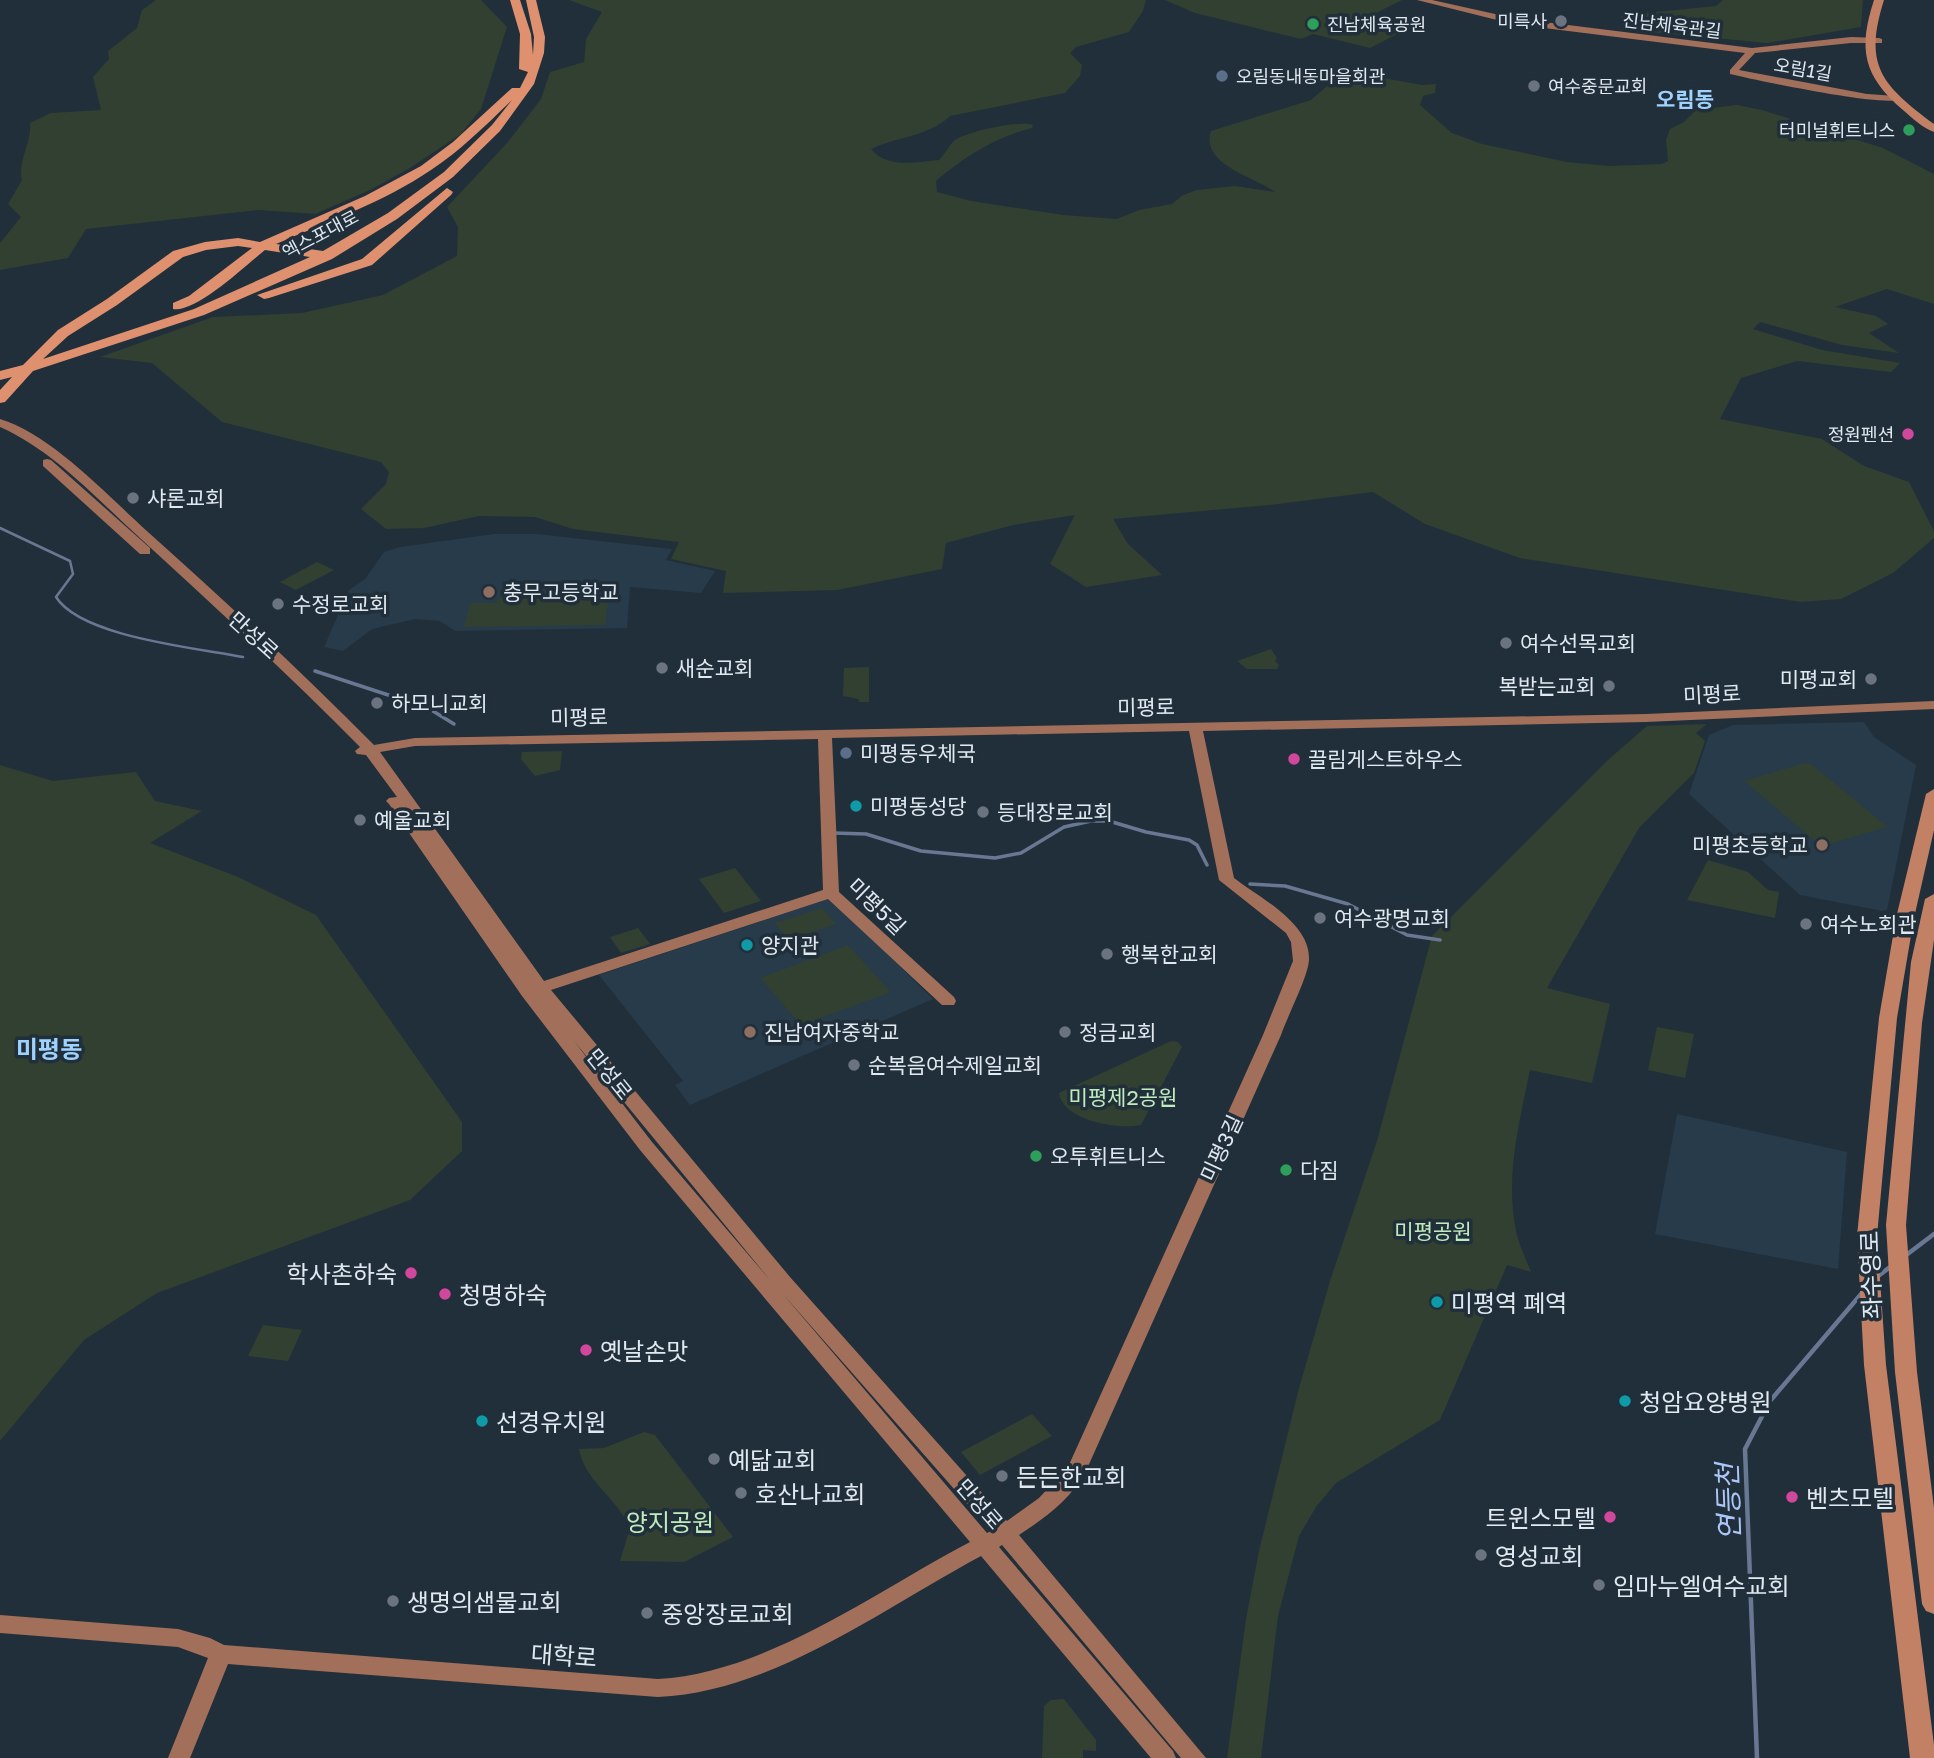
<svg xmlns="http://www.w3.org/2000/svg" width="1934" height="1758" viewBox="0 0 1934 1758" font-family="'Golos Text','Noto Sans KR',sans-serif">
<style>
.built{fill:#273b4a}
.green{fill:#314030}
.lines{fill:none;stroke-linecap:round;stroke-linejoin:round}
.stream-far2{stroke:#697793;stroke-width:2.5}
.stream-far1{stroke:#697793;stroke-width:3.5}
.stream{stroke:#697793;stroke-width:4.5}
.secondary{fill:#a2705a;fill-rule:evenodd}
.primary{fill:#c28165;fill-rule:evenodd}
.highway{fill:#df916f;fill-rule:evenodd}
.worship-dot{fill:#6b7280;stroke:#212f3b;stroke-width:2.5}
.leisure-dot{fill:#2e9e5b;stroke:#212f3b;stroke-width:2.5}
.service-dot{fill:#5c6f8a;stroke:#212f3b;stroke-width:2.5}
.hotel-dot{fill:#d1479c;stroke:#212f3b;stroke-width:2.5}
.education-dot{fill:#8d6e63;stroke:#212f3b;stroke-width:2.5}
.culture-dot{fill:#0f9aa8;stroke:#212f3b;stroke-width:2.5}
.labels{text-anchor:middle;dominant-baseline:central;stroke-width:7;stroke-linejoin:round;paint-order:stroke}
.far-poi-label{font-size:18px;fill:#e0e8f0;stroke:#212f3b;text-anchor:end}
.far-street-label{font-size:18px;fill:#e0e8f0;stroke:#212f3b}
.far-quarter-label{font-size:21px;font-weight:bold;fill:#9fd3fd;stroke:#212f3b}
.poi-label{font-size:21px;fill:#e0e8f0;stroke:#212f3b;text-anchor:start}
.street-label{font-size:21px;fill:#e0e8f0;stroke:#212f3b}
.park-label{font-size:21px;fill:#c0ebbd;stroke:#212f3b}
.quarter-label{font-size:24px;font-weight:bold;fill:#9fd3fd;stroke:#212f3b}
.near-poi-label{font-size:24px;fill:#e0e8f0;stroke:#212f3b;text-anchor:start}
.near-street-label{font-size:24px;fill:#e0e8f0;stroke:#212f3b}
.near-park-label{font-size:24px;fill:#c0ebbd;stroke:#212f3b}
.near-water-label{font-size:28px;font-style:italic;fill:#adc6f9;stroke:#212f3b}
</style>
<rect width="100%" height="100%" fill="#212f3b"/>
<g class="built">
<polygon points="494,534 537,534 672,549 666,560 715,571 701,593 630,587 627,628 455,631 440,621 415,619 372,629 343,651 324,647 349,590 365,579 384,552 400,547"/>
<polygon points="1864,722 1874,737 1916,765 1887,910 1882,911 1800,895 1689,794 1709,735 1733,725"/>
<polygon points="831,898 933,999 690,1105 675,1085 683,1081 599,975"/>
<polygon points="1677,1114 1847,1152 1838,1269 1655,1234"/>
</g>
<g class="green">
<path d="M156,0H481L507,27L481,109L461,134L410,168L370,190L315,214L259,210L86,229L68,258L0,270V243L21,217L8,204L22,180C17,162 32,143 30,123L51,113L101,110L93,77L109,59L108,51L137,28L142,10Z"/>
<path d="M569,0H1146L1143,11L1129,32L1076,47L1070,53L1082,65L1080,76L1065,93L950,116C928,137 898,136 871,149C887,169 917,162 939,160C945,154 948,147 953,142C962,132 1019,120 1033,125L1032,128C996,137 964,157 936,181L937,192L971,201L1063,215L1117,219L1139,210L1172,204L1183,195L1197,190L1235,186L1275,192C1255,177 1200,165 1211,131L1311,100L1333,81L1383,78L1422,85L1436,84L1435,93L1423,96L1420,105L1452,133L1482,144L1567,162L1609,166L1662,164L1668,161L1666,140L1670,129L1684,122L1696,110L1737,105L1762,110L1883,148L1934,174V304L1887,289L1835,307L1876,316L1888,324L1869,333L1899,353L1842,345L1760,322L1753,329L1822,350L1900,363L1891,372L1797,361L1741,378L1720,419L1822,439L1864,466L1909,482L1934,531V538L1893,573L1841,599L1801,602L1520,558L1425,524L1373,492L1269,505L1113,519L1128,544L1162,575L1086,587L1050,564L1075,515L1013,525L946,543L942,569L837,590L723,593L726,571L671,559L679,542L573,529L535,517L479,516L424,528L386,529L361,509L386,484L389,472L381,462L222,422L152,363L100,357L213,317L302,313L383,295L457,256L458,227L447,207L508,142L541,99L550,72L584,62L586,39L602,12Z"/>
<polygon points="1165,0 1402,0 1366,18 1407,29 1370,48 1313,34 1301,39 1195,13"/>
<polygon points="1723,0 1863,0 1861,27 1767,43 1628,30 1631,24 1621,20 1621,16 1625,15 1716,6"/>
<polygon points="317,562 334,570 296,590 280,582"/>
<polygon points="609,596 605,625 464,627 470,603 497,603 498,598"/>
<polygon points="1271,649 1277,658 1275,661 1279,665 1277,669 1247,669 1237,661"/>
<polygon points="869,667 869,702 859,702 858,699 843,696 844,668"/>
<path d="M1707,724L1696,733L1705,741L1694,773L1639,828L1547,988L1610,1004L1592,1083L1530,1070C1519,1124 1505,1176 1516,1231C1519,1245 1526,1259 1531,1272L1507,1265L1440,1420L1336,1483L1316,1507L1299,1536L1278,1616L1261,1758H1227L1246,1619L1259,1551L1299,1388L1330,1281L1377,1141L1432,936L1609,759L1647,726Z"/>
<polygon points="562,751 560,770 535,776 521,759 522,752"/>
<polygon points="1804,763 1811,764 1888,827 1821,846 1744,781"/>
<polygon points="0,765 53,781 136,772 155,801 202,811 150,843 238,877 316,915 462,1122 462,1151 410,1200 157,1293 84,1340 0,1441"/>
<polygon points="1708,860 1748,872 1768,890 1779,892 1775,918 1687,900"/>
<polygon points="735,868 761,901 724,913 699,879"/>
<polygon points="822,908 836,924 789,940 775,923"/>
<polygon points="638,928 650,944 621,953 610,937"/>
<polygon points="848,945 889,990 889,993 801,1025 760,978"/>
<polygon points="1657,1027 1694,1034 1685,1078 1648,1070"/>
<path d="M1171,1041L1178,1042L1182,1047L1141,1125C1119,1130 1063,1121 1059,1093Z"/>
<polygon points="263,1325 302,1330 288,1361 248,1356"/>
<polygon points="1032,1414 1052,1436 980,1475 961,1452"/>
<path d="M644,1432L655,1435L733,1537L684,1562L620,1561L630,1528C618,1499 584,1480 579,1449L604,1448Z"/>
<polygon points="1064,1699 1096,1740 1096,1751 1083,1750 1083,1758 1042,1758 1044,1706 1051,1700"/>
</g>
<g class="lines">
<path class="stream-far2" d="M0,528L70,561L73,574L56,597C81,637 197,648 243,657"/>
<g class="stream-far1">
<polyline points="315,671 428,708 454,724"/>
<polyline points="834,833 866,834 921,851 995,858 1021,853 1064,827 1091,821 1109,821 1146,832 1189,840 1197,845 1207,865"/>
<polyline points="1250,884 1285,886 1348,904 1407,935 1440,940"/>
</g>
<g class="stream">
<polyline points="1905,1256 1934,1234"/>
<polyline points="1877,1277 1890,1267"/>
<polyline points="1757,1758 1745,1449 1770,1401 1862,1293"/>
</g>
<g class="secondary">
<path d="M1417,0H1432L1513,18L1752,48L1851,37L1879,38L1882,39V43H1851L1755,53L1739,70L1867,94L1896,96L1901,99C1886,108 1755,80 1730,74V70L1745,53L1513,24Z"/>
<path d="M0,419C51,434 108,496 148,532C225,601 301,671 374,745L415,738L1646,714L1934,701V709L1646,722L1203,731L1234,878C1260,898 1310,923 1309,959C1309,975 1287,1017 1281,1035L1086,1471C1071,1499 1045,1518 1019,1535L1206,1758H1181L1002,1545L999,1547L1173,1751L1176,1758H1151L981,1556C882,1609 773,1692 658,1697L228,1664L190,1758H168L208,1658L178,1647L0,1633V1615L178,1629L210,1638L224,1645L658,1679C766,1673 875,1592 970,1542L640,1150L522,996L389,804L386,801L389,798L397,797L366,755L357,754L355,751L360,747C289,675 215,607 141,539C97,499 54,451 0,427ZM1189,731L1219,880L1286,933L1291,942L1293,961L1263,1035L1068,1467L1039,1498L1007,1521L790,1277L551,990L828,899L942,1005H954L956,1001L954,997L839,892L832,738ZM818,739L823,890L544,981L380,752L415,746ZM574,1041L770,1280L652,1142ZM782,1293L991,1531L987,1533Z"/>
<polygon points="47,459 51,460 150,548 150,554 140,554 43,466 43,460"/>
</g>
<g class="primary">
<path d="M1874,0H1884C1863,66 1882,85 1934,124V132C1923,128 1912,118 1903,110C1863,76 1858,49 1874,0Z"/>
<polygon points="1934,789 1934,830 1914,918 1897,1018 1877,1236 1886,1365 1934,1745 1934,1758 1910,1758 1864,1365 1857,1236 1879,1018 1896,918 1926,794"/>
<polygon points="1934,894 1934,940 1922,1023 1906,1225 1917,1372 1934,1508 1934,1614 1926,1611 1922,1604 1895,1372 1886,1225 1911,962 1925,899"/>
</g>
<g class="highway">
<path d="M510,0H520L531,34L533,55L534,37L526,0H536L545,37L544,53L534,84L500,131L453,177L397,219L332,259L204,315L33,371L5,402L0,403V390L12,377L0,380V371L23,365L58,330L107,299L173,251L205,242L238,238L260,242L365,196L421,166L453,142L512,88H520L528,72L519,69L520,34ZM512,100L492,125L444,172L388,213L323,251L276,244C327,222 384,202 431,170C461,150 486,125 512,100ZM238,246L252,248L189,296L173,303V309C196,313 246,265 265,250L310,257L194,309L43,359L68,336L117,305L183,257L206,250Z"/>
<polygon points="447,188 453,192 451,195 372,265 269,298 264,299 257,295 362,259"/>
</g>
</g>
<g class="worship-dot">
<circle cx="1561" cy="21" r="7"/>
<circle cx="1534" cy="86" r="7"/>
<circle cx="133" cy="498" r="7"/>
<circle cx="278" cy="604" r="7"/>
<circle cx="1506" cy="643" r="7"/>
<circle cx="662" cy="668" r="7"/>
<circle cx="1871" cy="679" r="7"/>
<circle cx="1609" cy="686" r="7"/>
<circle cx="377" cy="703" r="7"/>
<circle cx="983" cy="812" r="7"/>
<circle cx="360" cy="820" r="7"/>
<circle cx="1320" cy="918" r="7"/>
<circle cx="1806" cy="924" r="7"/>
<circle cx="1107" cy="954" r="7"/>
<circle cx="1065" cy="1032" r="7"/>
<circle cx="854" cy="1065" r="7"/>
<circle cx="714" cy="1459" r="7"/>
<circle cx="1002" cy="1476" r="7"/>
<circle cx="741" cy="1493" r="7"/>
<circle cx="1481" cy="1555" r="7"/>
<circle cx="1599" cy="1585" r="7"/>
<circle cx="393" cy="1601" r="7"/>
<circle cx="647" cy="1613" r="7"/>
</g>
<g class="leisure-dot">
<circle cx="1313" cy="24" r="7"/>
<circle cx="1909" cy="130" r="7"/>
<circle cx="1036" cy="1156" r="7"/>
<circle cx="1286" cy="1170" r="7"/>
</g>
<g class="service-dot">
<circle cx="1222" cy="76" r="7"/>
<circle cx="846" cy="753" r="7"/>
</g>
<g class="hotel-dot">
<circle cx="1908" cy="434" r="7"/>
<circle cx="1294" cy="759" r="7"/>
<circle cx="411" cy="1273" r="7"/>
<circle cx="445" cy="1294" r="7"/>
<circle cx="586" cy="1350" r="7"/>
<circle cx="1792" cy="1497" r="7"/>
<circle cx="1610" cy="1517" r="7"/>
</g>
<g class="education-dot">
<circle cx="489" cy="592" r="7"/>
<circle cx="1822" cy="845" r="7"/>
<circle cx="750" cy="1032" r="7"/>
</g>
<g class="culture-dot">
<circle cx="856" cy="806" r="7"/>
<circle cx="747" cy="945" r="7"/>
<circle cx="1437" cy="1302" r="7"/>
<circle cx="1625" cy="1401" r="7"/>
<circle cx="482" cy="1421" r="7"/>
</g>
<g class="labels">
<g class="far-poi-label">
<text x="1547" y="21">미륵사</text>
<text x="1327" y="24" text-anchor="start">진남체육공원</text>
<text x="1236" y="76" text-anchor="start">오림동내동마을회관</text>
<text x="1548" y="86" text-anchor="start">여수중문교회</text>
<text x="1895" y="130">터미널휘트니스</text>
<text x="1894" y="434">정원펜션</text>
</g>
<g class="far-street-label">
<text transform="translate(1672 25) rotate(7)">진남체육관길</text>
<text transform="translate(1803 69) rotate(10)">오림1길</text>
<text transform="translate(320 234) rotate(-28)">엑스포대로</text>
</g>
<g class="far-quarter-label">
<text x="1685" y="99">오림동</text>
</g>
<g class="poi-label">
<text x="147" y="498">샤론교회</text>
<text x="503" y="592">충무고등학교</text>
<text x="292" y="604">수정로교회</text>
<text x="1520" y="643">여수선목교회</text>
<text x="676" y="668">새순교회</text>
<text x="1857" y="679" text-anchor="end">미평교회</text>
<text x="1595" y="686" text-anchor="end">복받는교회</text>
<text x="391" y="703">하모니교회</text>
<text x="860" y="753">미평동우체국</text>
<text x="1308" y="759">끌림게스트하우스</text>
<text x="870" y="806">미평동성당</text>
<text x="997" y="812">등대장로교회</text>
<text x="374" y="820">예울교회</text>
<text x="1808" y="845" text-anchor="end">미평초등학교</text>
<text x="1334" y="918">여수광명교회</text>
<text x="1820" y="924">여수노회관</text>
<text x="761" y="945">양지관</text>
<text x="1121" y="954">행복한교회</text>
<text x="764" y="1032">진남여자중학교</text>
<text x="1079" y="1032">정금교회</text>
<text x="868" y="1065">순복음여수제일교회</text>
<text x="1050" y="1156">오투휘트니스</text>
<text x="1300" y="1170">다짐</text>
</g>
<g class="street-label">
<text transform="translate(254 635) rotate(42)">만성로</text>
<text transform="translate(1712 694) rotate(-3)">미평로</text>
<text transform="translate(1146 707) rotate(-1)">미평로</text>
<text transform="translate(579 717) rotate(-1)">미평로</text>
<text transform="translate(877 906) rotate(44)">미평5길</text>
<text transform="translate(610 1074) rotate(51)">만성로</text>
<text transform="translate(1221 1148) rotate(-65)">미평3길</text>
<text transform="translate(980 1504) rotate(49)">만성로</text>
</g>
<g class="park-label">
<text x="1123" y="1097">미평제2공원</text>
<text x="1433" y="1231">미평공원</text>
</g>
<g class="quarter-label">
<text x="49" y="1048">미평동</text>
</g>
<g class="near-poi-label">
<text x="397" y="1273" text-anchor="end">학사촌하숙</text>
<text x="459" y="1294">청명하숙</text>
<text x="1451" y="1302">미평역 폐역</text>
<text x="600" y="1350">옛날손맛</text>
<text x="1639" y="1401">청암요양병원</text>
<text x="496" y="1421">선경유치원</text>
<text x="728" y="1459">예닮교회</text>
<text x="1016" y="1476">든든한교회</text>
<text x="755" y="1493">호산나교회</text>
<text x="1806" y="1497">벤츠모텔</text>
<text x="1596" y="1517" text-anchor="end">트윈스모텔</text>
<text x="1495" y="1555">영성교회</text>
<text x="1613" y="1585">임마누엘여수교회</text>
<text x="407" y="1601">생명의샘물교회</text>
<text x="661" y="1613">중앙장로교회</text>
</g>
<g class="near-street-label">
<text transform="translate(1870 1275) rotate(-92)">좌수영로</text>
<text transform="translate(564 1655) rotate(4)">대학로</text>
</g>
<g class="near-park-label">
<text x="670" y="1521">양지공원</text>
</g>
<g class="near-water-label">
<text transform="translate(1728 1502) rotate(-92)">연등천</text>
</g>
</g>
</svg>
